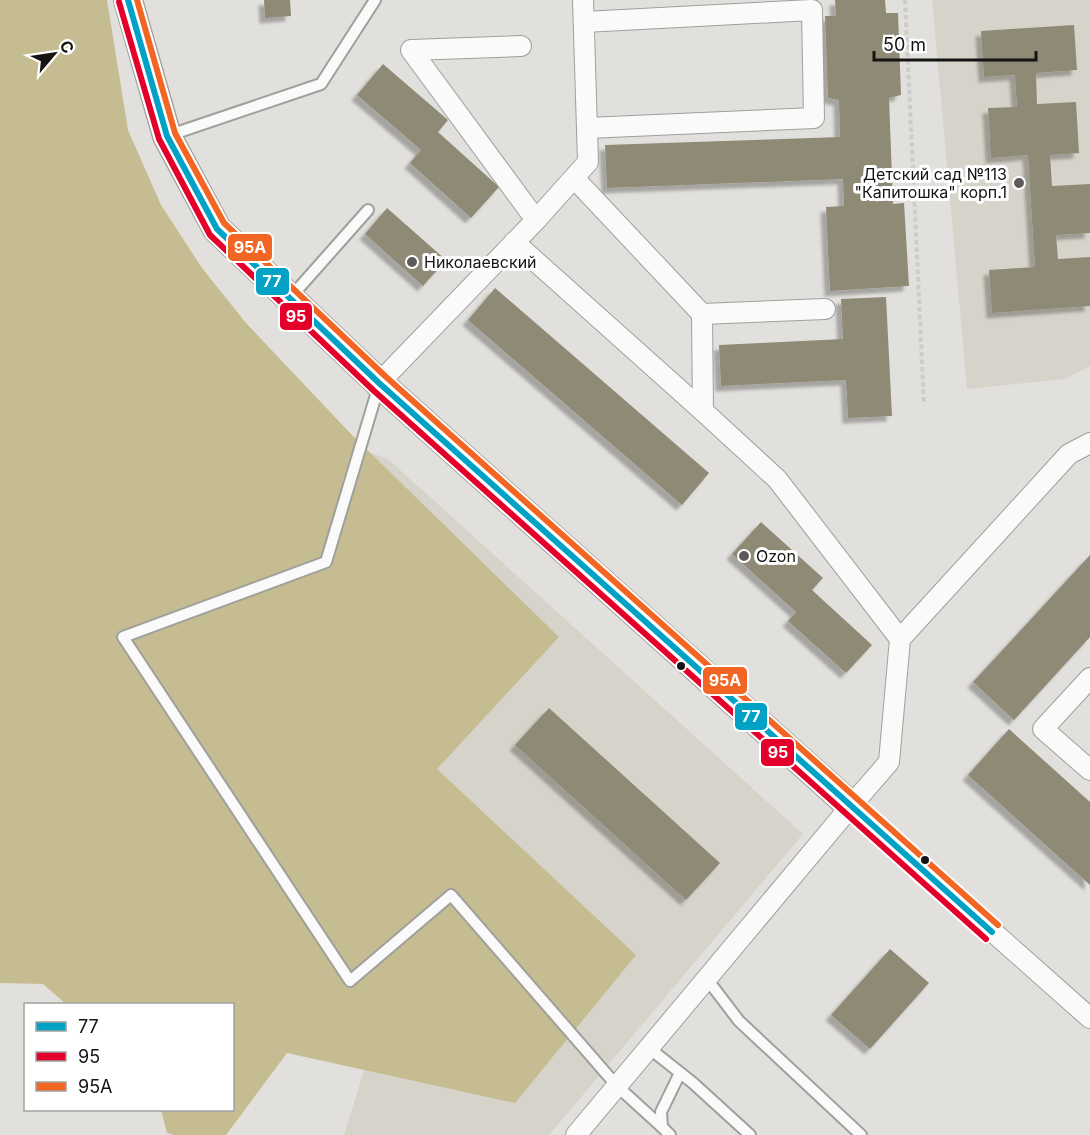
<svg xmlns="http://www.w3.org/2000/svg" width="1090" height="1135" viewBox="0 0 1090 1135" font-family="Inter,sans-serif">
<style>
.built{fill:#d6d4ca}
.forest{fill:#c6bc91}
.building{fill:#8e8a76;filter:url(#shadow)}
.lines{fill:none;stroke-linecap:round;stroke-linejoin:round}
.lane-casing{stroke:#9f9f9c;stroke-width:14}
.street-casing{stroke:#9f9f9c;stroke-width:22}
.secondary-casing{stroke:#9f9f9c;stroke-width:30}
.path{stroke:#cccccb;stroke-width:4;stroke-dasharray:4.5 3;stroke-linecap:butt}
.lane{stroke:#fafafa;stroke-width:10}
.street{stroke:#fafafa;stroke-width:20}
.secondary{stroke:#fafafa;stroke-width:27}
.bus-1-casing{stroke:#fff;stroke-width:10}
.bus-2-casing{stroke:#fff;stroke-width:10}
.bus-3-casing{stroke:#fff;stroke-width:10}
.bus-1{stroke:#01a2c5;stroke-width:6}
.bus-2{stroke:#e4002b;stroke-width:6}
.bus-3{stroke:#f26522;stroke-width:6}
.poi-dot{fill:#5c5b59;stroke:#fff;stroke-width:2}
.bus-dot{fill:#151412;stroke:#fff;stroke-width:2}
.labels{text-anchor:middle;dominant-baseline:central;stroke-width:6;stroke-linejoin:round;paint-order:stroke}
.poi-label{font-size:16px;fill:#151412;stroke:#fff;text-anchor:start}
.line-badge{stroke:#fff;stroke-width:2}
.badge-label{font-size:16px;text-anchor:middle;font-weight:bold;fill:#fff}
</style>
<defs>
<filter id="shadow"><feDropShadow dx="-5.5" dy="5.5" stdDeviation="1.5" flood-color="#0004"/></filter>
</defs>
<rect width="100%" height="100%" fill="#e1e0dc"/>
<g class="built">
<polygon points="932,0 1090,0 1090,366 1065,379 967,389"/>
<polygon points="209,393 388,459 803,834 549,1135 344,1135 387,996"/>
</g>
<polygon class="forest" points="0,0 107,0 128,130 161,205 202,268 246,323 351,434 559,637 437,769 636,955 515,1103 287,1053 226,1135 174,1135 167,1133 161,1110 232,1110 232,1004 66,1004 43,984 0,983"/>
<g class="building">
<polygon points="264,0 290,0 291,16 265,18"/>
<polygon points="835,0 885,0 886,13 898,13 901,95 889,98 893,204 904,203 909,286 830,291 826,207 844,206 843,179 607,188 605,145 840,137 839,100 828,98 825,16 836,16"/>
<polygon points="1074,25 1077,70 1036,73 1037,104 1076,102 1079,153 1050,155 1052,186 1090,184 1090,233 1056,235 1058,259 1090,257 1090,306 992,313 989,270 1035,267 1028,155 991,158 988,108 1017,107 1015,75 984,77 981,31"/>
<polygon points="383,64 448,120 438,132 499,187 471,218 410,163 421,150 357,95"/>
<polygon points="387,208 446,260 423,286 365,234"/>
<polygon points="495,288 709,473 682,505 468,320"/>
<polygon points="886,297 892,416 848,418 846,380 721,386 719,345 843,339 841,299"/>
<polygon points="761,522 823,578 812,590 872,645 846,673 788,621 796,612 732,554"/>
<polygon points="1090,555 1090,637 1014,720 973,682"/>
<polygon points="549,708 720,863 686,900 515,745"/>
<polygon points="1009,729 1090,802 1090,885 968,775"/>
<polygon points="890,949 929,983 870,1049 831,1015"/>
</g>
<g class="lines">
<defs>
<g id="lane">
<polyline points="167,136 321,84 375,0"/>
<polyline points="290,298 368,210"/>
<polyline points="379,385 326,562 123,637 350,981 451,895 617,1086 662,1127"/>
<polyline points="707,979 739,1021 861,1135"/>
<polyline points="649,1048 693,1083 750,1135"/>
<polyline points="670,1135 662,1127 661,1112 680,1073"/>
</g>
<g id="street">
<polyline points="584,22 812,10 814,118 587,128"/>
<polyline points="521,46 411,50 536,220"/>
<polyline points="574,178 702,314 825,309"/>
<polyline points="514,242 703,411 777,479 900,639"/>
<polyline points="702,314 703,411"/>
<polyline points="379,383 536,220 588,162 583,0"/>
<polyline points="1090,678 1043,729 1090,770"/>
<polyline points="851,806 1090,1018"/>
<polyline points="576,1135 851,806 889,762 900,639 1069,454 1090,443"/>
</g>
<polyline id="secondary" points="128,0 167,136 217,229 379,383 851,806"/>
</defs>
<use href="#lane" class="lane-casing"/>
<use href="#street" class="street-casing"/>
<use href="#secondary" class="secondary-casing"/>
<polyline class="path" points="905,0 924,405"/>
<use href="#lane" class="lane"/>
<use href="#street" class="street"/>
<use href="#secondary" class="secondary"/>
<defs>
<polyline id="bus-1" points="128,0 167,136 217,229 379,383 992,932"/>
<polyline id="bus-2" points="119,2 159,139 210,235 373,390 986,939"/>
<polyline id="bus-3" points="137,0 175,133 224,223 385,376 998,925"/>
</defs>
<use href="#bus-1" class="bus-1-casing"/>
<use href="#bus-2" class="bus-2-casing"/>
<use href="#bus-3" class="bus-3-casing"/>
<use href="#bus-1" class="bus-1"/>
<use href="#bus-2" class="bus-2"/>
<use href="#bus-3" class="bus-3"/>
</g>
<g class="poi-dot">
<circle cx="1019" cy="183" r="6"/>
<circle cx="412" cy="262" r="6"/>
<circle cx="744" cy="556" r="6"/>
</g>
<g class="bus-dot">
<circle cx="681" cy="666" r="5"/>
<circle cx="925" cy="860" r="5"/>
</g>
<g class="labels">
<g class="poi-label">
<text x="1007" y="174" text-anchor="end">Детский сад №113<tspan x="1007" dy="18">"Капитошка" корп.1</tspan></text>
<text x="424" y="262">Николаевский</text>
<text x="756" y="556">Ozon</text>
</g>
</g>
<g class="line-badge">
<rect x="227" y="233" width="46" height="29" rx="6" fill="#f26522"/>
<rect x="255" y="267" width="35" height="29" rx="6" fill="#01a2c5"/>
<rect x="279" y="302" width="34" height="29" rx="6" fill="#e4002b"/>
<rect x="702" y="666" width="46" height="29" rx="6" fill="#f26522"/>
<rect x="734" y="702" width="34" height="29" rx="6" fill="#01a2c5"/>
<rect x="760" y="738" width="35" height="29" rx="6" fill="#e4002b"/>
</g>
<g class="badge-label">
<text x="250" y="253">95А</text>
<text x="272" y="287">77</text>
<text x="296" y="322">95</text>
<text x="725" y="686">95А</text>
<text x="751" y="722">77</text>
<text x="778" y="758">95</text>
</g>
<rect x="24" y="1003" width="210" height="108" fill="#ffffff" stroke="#a1a1a0" stroke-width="1.5"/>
<rect x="36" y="1022" width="30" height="9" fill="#01a2c5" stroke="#a1a1a0" stroke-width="1.5"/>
<text x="78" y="1033" font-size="18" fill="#151412">77</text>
<rect x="36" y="1052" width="30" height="9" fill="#e4002b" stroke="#a1a1a0" stroke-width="1.5"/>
<text x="78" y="1063" font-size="18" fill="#151412">95</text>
<rect x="36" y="1082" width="30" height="9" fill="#f26522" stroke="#a1a1a0" stroke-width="1.5"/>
<text x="78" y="1093" font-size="18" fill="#151412">95А</text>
<g transform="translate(54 54) rotate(61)" stroke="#ffffff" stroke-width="4.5" paint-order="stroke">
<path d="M0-4.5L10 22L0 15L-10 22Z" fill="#151412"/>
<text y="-9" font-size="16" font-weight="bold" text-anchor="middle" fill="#151412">С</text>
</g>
<path d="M874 51v9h162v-9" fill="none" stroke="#151412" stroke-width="3"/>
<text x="883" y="51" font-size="18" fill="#151412" stroke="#ffffff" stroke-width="4.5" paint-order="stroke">50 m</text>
</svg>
